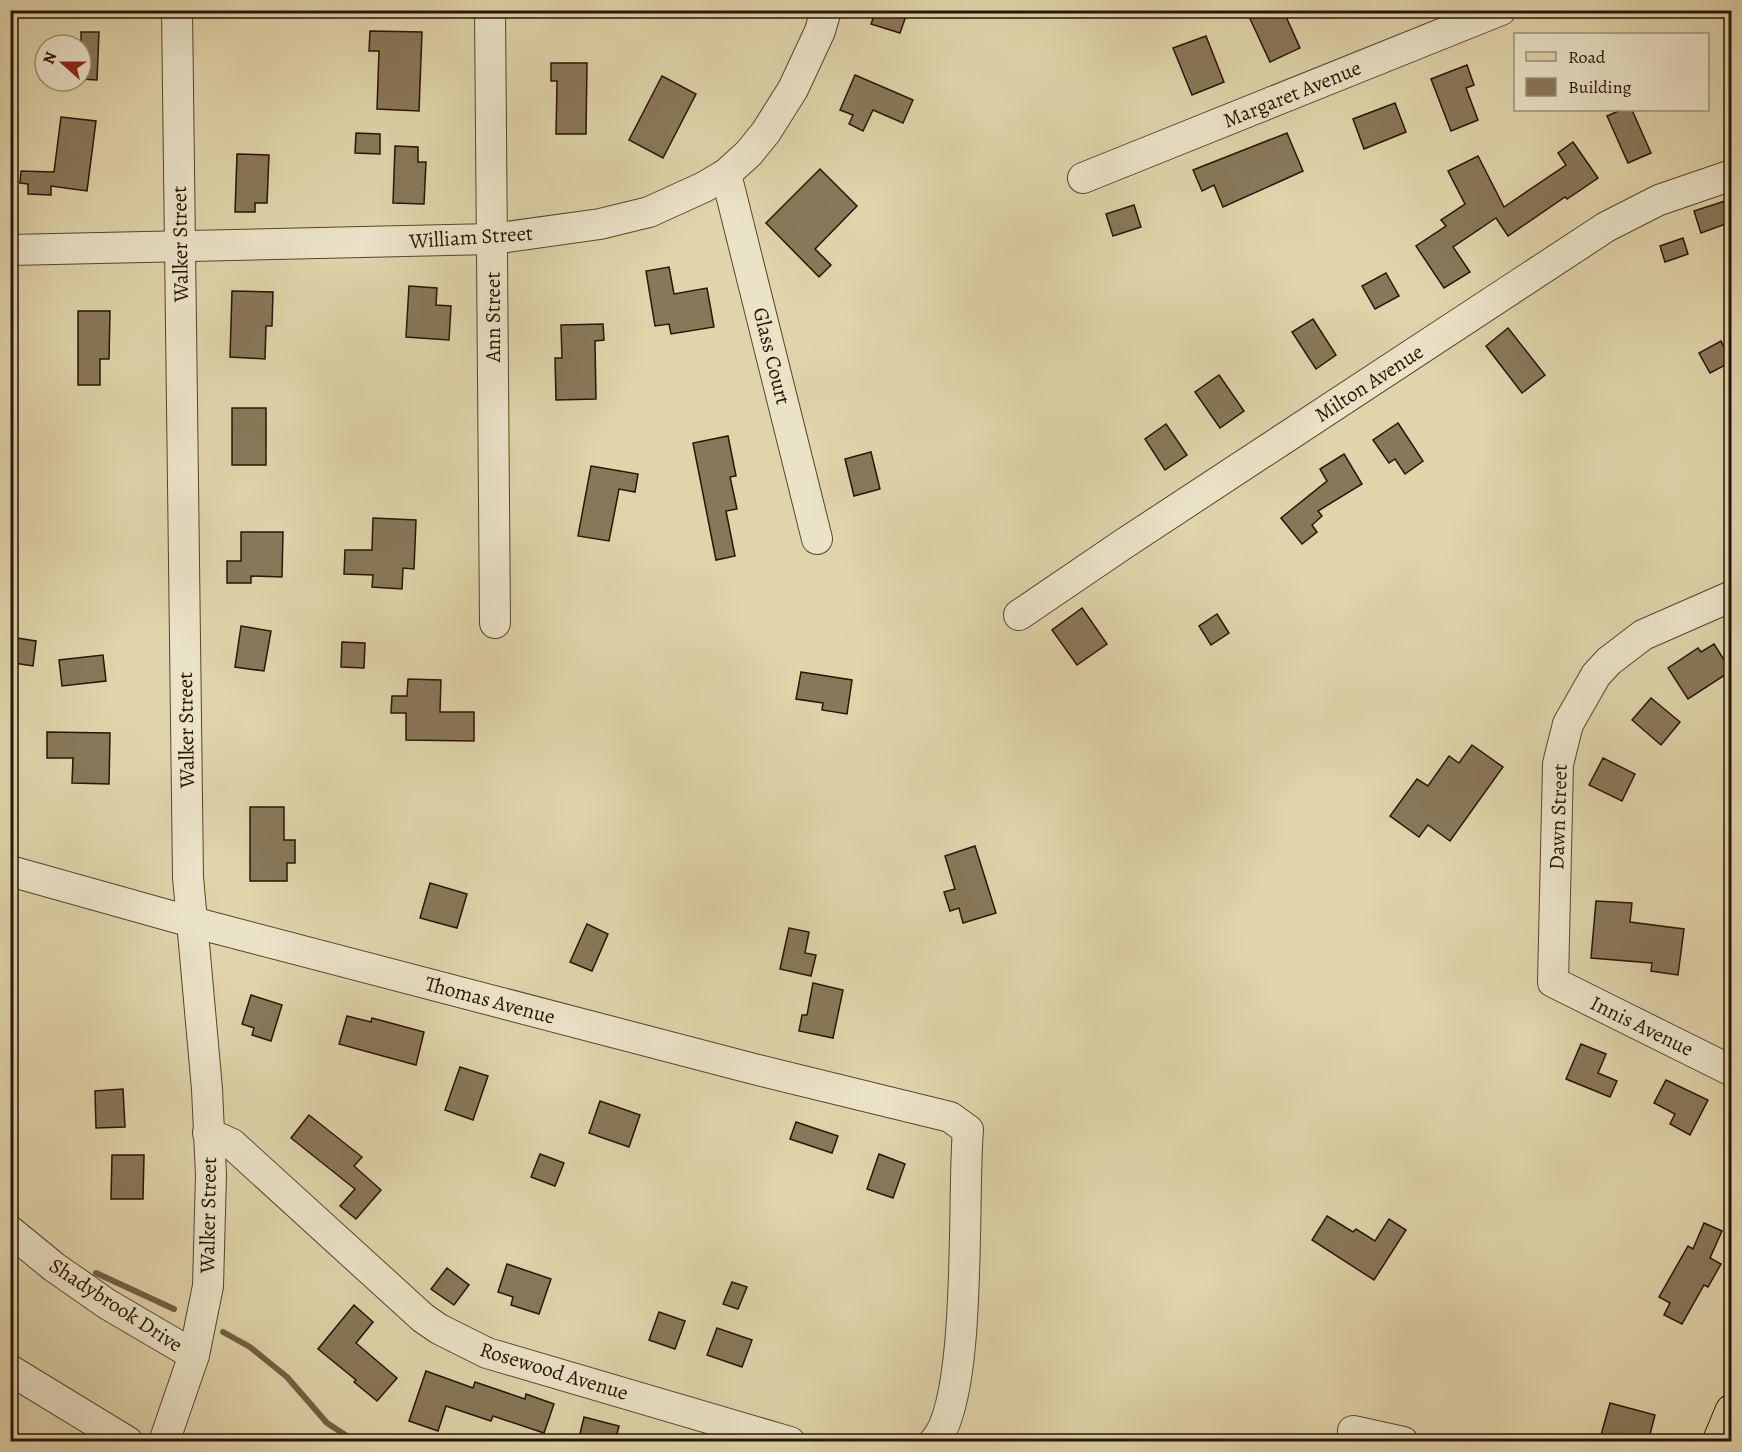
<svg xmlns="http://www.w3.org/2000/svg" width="1742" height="1452" viewBox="0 0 1742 1452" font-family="Alegreya,serif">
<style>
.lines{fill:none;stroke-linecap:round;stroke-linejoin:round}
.stream{stroke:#716145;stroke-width:6}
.building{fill:#88785a;stroke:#281502;stroke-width:1.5}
.minor-casing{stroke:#56452c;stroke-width:32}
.major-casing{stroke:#281502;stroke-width:35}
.minor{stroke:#ebe3c8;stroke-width:30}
.major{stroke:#e0d4ab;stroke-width:33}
.labels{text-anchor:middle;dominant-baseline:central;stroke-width:5;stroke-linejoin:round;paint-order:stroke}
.street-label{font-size:21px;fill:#281502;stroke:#ebe3c8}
</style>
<rect width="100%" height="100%" fill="#e0d4ab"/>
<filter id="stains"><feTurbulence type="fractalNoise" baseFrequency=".00333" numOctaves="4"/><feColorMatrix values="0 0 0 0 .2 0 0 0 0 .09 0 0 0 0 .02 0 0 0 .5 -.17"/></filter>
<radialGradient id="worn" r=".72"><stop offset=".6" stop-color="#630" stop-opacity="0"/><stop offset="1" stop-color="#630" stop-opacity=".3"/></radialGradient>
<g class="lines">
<g class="stream">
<polyline points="96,1273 174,1309"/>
<polyline points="223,1332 250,1347 287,1377 327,1423 356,1442"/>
</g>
</g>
<g class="building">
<polygon points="876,10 908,10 900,33 871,24"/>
<polygon points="1246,10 1283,10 1300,48 1270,62"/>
<polygon points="370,31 422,32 419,111 377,109 379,51 369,51"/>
<polygon points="81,32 99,32 97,80 81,79"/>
<polygon points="1206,36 1224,82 1192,95 1173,48"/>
<polygon points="551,63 587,63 586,134 556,134 557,81 551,81"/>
<polygon points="1467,65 1474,85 1466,88 1478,120 1451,131 1431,79"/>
<polygon points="855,75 913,100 903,123 873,110 863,131 849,124 853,115 840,110"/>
<polygon points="662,76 696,94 663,158 629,140"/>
<polygon points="1395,103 1406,132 1364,149 1353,119"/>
<polygon points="1621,110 1632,110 1651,153 1628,163 1607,116"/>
<polygon points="61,117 96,121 87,191 51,186 51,195 28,194 28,184 20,183 21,171 54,172"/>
<polygon points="356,133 380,134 380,154 355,153"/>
<polygon points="1287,133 1303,171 1223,207 1214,185 1202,191 1193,170"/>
<polygon points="1573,142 1598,178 1567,199 1565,197 1508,236 1496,218 1453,247 1470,272 1444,288 1416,246 1446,226 1441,220 1465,204 1448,171 1478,156 1504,207 1566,165 1558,153"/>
<polygon points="395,146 418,147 418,162 426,162 424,204 393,203"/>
<polygon points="237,154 269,155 267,203 255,203 255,212 235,212"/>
<polygon points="820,169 857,206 815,249 831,265 819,277 766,223"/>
<polygon points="1731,199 1731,222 1701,233 1694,211"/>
<polygon points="1134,205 1141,227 1113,236 1106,214"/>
<polygon points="1683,238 1688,254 1665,262 1660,246"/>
<polygon points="669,267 674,294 707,288 714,327 671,334 669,324 655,326 646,271"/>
<polygon points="1386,273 1399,296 1375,309 1362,286"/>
<polygon points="409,286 437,288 436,305 451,306 449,340 406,337"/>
<polygon points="232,291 273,292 272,326 266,326 265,359 230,357"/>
<polygon points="78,311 110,311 109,359 100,359 100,385 78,385"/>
<polygon points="1313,319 1336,355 1316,369 1292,332"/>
<polygon points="603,324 604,340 595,341 596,399 556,400 555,358 562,358 561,325"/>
<polygon points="1508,328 1545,375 1522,393 1486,346"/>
<polygon points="1721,341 1731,362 1710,373 1699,353"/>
<polygon points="1219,375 1244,411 1220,428 1195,392"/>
<rect x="232" y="408" width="34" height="57"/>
<polygon points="1398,423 1423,461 1405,474 1395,459 1389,463 1373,440"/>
<polygon points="1166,424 1187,455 1165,470 1145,439"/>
<polygon points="728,436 736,476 730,477 737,509 726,511 735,556 716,560 693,443"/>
<polygon points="871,452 880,489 854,496 845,459"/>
<polygon points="1344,454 1362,484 1318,511 1322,516 1312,525 1317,532 1302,544 1281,518 1327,481 1320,469"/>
<polygon points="591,466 638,474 635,492 619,489 609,541 578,536"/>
<polygon points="373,518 416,520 414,569 403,568 402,589 372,587 373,575 344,574 345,550 372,550"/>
<polygon points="241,532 283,532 282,577 251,576 251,583 227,583 227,561 241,561"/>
<polygon points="1082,608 1107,644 1077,665 1052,630"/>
<polygon points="1217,614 1229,633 1211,645 1199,626"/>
<polygon points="241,626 271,631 264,671 235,667"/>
<polygon points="17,638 36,641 33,666 14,663"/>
<polygon points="342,642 365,643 364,668 341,667"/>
<polygon points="1714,644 1731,671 1688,699 1668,668 1698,648 1701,652"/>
<polygon points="103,655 106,681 62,686 59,660"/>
<polygon points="801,672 852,680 847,714 822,710 823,703 796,699"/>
<polygon points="408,679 441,680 440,712 474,712 474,741 406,740 406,713 391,713 392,696 407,696"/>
<polygon points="1651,698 1680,722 1661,745 1632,720"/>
<polygon points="47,732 110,733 109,784 72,783 73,758 47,758"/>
<polygon points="1472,745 1503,767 1450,841 1428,825 1419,837 1390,816 1417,779 1428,786 1449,756 1459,763"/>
<polygon points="1603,758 1635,774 1622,801 1589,785"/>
<polygon points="250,807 284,807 284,840 295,840 295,863 287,863 287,881 250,881"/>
<polygon points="975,846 996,913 963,923 959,908 950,911 944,892 955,889 945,856"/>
<polygon points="430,883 467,894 457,928 420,918"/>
<polygon points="1596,901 1632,903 1630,922 1684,929 1678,975 1651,971 1652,963 1591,958"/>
<polygon points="587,924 608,934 592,971 570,962"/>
<polygon points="789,928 809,932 805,953 816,955 811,976 780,969"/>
<polygon points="813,983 843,990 833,1038 799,1031 802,1015 807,1015"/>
<polygon points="251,995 282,1005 271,1041 252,1035 254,1028 242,1024"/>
<polygon points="347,1016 371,1022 372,1018 424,1032 416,1065 339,1044"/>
<polygon points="1581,1044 1606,1054 1598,1073 1617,1081 1610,1097 1566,1079"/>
<polygon points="460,1067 488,1076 473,1120 445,1110"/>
<polygon points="1666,1080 1708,1100 1690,1135 1670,1124 1675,1114 1654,1103"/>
<polygon points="123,1089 125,1127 96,1128 95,1091"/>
<polygon points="600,1101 640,1115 629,1147 589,1133"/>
<polygon points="309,1115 362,1157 354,1166 381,1190 356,1219 340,1206 355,1189 291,1138"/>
<polygon points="796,1122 838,1136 832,1153 790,1139"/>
<polygon points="540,1154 564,1163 555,1186 531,1177"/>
<polygon points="879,1154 905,1164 893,1198 867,1189"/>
<polygon points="112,1155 144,1155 143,1199 111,1199"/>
<polygon points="1327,1216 1353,1232 1356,1229 1375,1241 1389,1219 1406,1230 1374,1280 1312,1240"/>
<polygon points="1704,1223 1722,1231 1710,1258 1721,1264 1708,1287 1704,1285 1682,1324 1664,1315 1670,1303 1659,1297 1688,1246 1693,1249"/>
<polygon points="507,1264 551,1279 539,1314 511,1305 513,1297 498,1292"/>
<polygon points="447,1268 469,1285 454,1305 431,1289"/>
<polygon points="732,1282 747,1287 738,1309 723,1304"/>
<polygon points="354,1305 373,1322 356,1343 397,1378 377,1401 354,1382 356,1380 318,1349"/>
<polygon points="659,1312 685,1321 675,1349 649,1340"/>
<polygon points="717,1328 752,1340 742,1367 707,1355"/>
<polygon points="426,1371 473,1388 475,1382 525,1399 526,1394 554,1404 544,1433 493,1416 491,1421 446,1406 438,1431 409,1421"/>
<polygon points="1610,1403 1655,1415 1648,1442 1610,1442 1610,1438 1601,1435"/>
<polygon points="584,1417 619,1426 615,1442 578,1442"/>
</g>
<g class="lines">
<defs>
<g id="minor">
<polyline points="490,10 495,623"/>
<polyline points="726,174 817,539"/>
<polyline points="1083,178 1501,10"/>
<polyline points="10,250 492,239 600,224 649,212 704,187 726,174 749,153 766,132 793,89 820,31 826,10"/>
<polyline points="1732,596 1643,635 1609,661 1596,675 1568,724 1558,764 1553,982 1732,1071"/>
<polyline points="1019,615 1125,543 1606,227 1659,200 1732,175"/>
<path d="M10,871L192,922L754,1069L950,1117L968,1130C962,1194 973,1400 934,1442"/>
<polyline points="208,1133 232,1144 423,1318 439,1329 487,1353 790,1442"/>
<polyline points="10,1231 54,1267 107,1304 194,1355"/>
<polyline points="10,1370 128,1442"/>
<polyline points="1353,1431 1403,1442"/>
<polyline points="164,1442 194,1355 208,1286 211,1175 207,1089 188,877 177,10"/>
</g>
<polyline id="major" points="1719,1442 1732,1411"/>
</defs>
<use href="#minor" class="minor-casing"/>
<use href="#major" class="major-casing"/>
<use href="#minor" class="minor"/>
<use href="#major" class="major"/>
</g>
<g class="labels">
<g class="street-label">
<text transform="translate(1292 94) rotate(-22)">Margaret Avenue</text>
<text transform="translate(471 237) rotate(-4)">William Street</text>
<text transform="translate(180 244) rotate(-91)">Walker Street</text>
<text transform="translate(493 317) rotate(-90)">Ann Street</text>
<text transform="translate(772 356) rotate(76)">Glass Court</text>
<text transform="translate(1369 383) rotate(-33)">Milton Avenue</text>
<text transform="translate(186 730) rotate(-91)">Walker Street</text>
<text transform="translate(1558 817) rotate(-88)">Dawn Street</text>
<text transform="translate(490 1000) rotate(15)">Thomas Avenue</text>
<text transform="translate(1642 1026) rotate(26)">Innis Avenue</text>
<text transform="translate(208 1215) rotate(-89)">Walker Street</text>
<text transform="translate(116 1305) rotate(33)">Shadybrook Drive</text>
<text transform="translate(554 1371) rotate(17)">Rosewood Avenue</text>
</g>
</g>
<rect width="1742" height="1452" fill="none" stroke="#e0d4ab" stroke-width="36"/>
<rect x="12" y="12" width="1718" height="1428" fill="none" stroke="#281502" stroke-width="3"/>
<rect x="18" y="18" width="1706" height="1416" fill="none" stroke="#281502" stroke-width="1.5"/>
<rect x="1514" y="33" width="195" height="78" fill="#ebe3c8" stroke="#9d9179" stroke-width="1.5"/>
<rect x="1526" y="52" width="30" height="9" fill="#e0d4ab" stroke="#9d9179" stroke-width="1.5"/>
<text x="1568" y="63" font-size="18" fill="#281502">Road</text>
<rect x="1526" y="78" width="30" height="18" fill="#88785a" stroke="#9d9179" stroke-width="1.5"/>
<text x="1568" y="93" font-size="18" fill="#281502">Building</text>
<g transform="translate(63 63) rotate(291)"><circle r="28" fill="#ebe3c8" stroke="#9d9179" stroke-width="1.5"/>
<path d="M0-4.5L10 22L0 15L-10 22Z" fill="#8f2418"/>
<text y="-9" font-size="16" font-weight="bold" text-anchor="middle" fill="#281502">N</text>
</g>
<rect width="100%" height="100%" filter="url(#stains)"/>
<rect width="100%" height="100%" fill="url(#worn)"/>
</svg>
